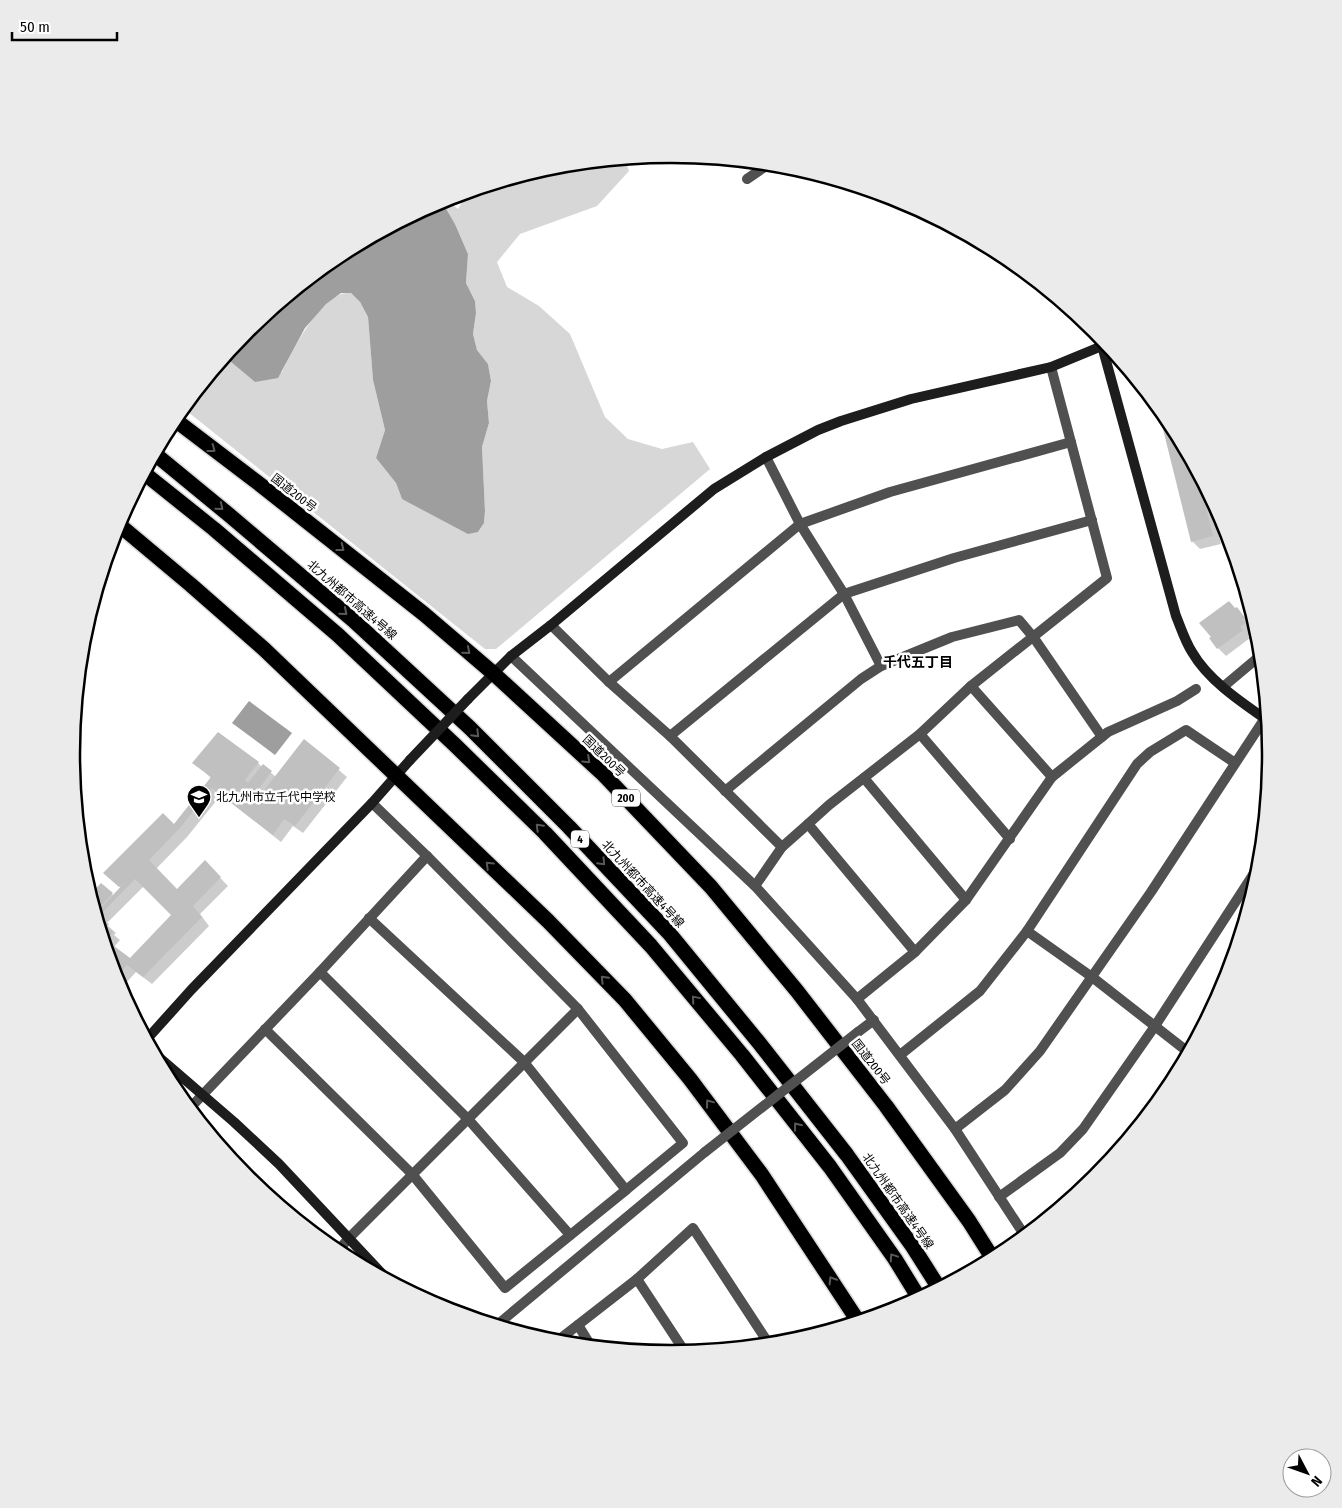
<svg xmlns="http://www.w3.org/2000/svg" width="1342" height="1508" viewBox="0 0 1342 1508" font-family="'Fira Sans Condensed','Noto Sans JP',sans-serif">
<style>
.green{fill:#d7d7d7}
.water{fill:#9e9e9e}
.shadow{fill:#0003;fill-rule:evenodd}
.building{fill:#c0c0c0;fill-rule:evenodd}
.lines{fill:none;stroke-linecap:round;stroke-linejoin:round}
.highway-casing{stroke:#dbdbdb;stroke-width:18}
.street{stroke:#505050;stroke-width:10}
.secondary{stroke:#1d1d1d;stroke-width:10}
.highway{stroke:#000;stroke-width:15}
.street-bridge{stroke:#505050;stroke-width:10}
.secondary-bridge{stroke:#1d1d1d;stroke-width:10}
.oneway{stroke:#595959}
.labels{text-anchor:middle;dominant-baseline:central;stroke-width:5;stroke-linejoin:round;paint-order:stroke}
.shield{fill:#fff;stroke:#4c4c4c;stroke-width:1}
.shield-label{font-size:11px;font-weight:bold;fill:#000}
.street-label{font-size:12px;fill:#000;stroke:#fff}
.poi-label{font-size:12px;fill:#000;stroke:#fff;text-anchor:start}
.neighbourhood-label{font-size:14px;font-weight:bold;fill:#000;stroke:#fff}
.rim{fill:none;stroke:#000;stroke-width:2.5}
</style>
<rect width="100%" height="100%" fill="#fff"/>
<path class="green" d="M625,159L629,171L597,206L520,234L497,262L507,287L539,306L570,334L605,417L628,439L662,449L693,442L710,469L496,649H485L183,408L225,357L255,382L282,372C292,351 317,303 339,295C342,293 347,293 351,293L360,302L368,317L373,380L385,430L376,458L396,483L402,499L478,532L484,523L485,511L482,447L489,423L487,401L491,381L488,364L477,350L473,334L476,313L475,301L466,283L468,254L455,224L441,200L445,199L458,209L469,191L554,166Z"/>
<g class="water">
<polygon points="441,200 455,224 468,254 466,283 475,301 476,313 473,334 477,350 488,364 491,381 487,401 489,423 482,447 485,511 484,523 478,532 468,534 402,499 396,483 376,458 385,430 373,380 368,317 360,302 351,293 341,293 326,304 305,328 278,378 255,382 225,357 247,330 338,255"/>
<polygon points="249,701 292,733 275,755 232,723"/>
</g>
<g class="shadow">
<polygon points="1144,389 1170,421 1208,493 1221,544 1200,549 1192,541 1160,413 1156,413 1148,405"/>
<polygon points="1236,609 1245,617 1252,626 1250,628 1252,631 1248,636 1250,638 1226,656 1218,648"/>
<path d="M304,740L347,777L303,833L293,826L281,842L221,795L187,837L156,869L177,890L205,862L228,886L200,914L209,926L152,984L136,972L126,983L114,974L96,915L102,908L90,896L101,884L114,896L121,888L113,881L174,825L211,778L194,762L258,763L262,767L263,766L276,777ZM144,886L173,915L131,960L114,947L120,940L114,935L116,933L106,924Z"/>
</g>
<g class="building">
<polygon points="1142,387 1156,404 1147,406"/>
<polygon points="1157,405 1170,421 1198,474 1213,536 1191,542"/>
<polygon points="1229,601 1235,608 1237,607 1245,618 1243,620 1245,623 1240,627 1243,630 1217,649 1209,638 1211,637 1199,623"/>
<path d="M218,732L259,762L245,780L248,783L263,764L272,771L258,790L262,793L304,739L340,768L295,826L284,819L273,835L212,788L179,829L149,860L177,889L205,860L221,877L193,906L202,917L143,977L127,965L117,976L114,973L96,913L127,880L119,887L103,873L163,813L174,824L211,777L192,763ZM135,879L171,915L130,958L106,940L113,932L107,927L109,924L98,917Z"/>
<polygon points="101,883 113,893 100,907 91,899 90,895"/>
</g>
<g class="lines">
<defs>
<g id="highway">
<polyline points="174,419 262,486 424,614 493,673 604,775 711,887 797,991 886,1106 969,1221 993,1259"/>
<polyline points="155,454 228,514 353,620 470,728 569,827 669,933 760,1044 847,1155 913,1247 939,1288"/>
<polyline points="144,473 214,529 338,635 456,746 545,833 651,946 742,1055 830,1167 895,1259 919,1298"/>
<polyline points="117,523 191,585 264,649 548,921 625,1000 690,1079 762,1175 858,1321"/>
</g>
</defs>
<use href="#highway" class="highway-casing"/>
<g class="street">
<polyline points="747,179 769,164"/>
<polyline points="766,457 800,524 844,594 881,666"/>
<polyline points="551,625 609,682 670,736 782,847"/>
<polyline points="511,656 755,886 857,999 955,1129 1025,1236"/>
<polyline points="609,682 800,524 890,492 1071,442"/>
<polyline points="971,686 1052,777"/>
<polyline points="1223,687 1261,655"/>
<polyline points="920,734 1010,839"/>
<polyline points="670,736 844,594 954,558 1092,520"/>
<polyline points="864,778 966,900"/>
<polyline points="725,791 861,679 881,666 952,637 1019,620 1034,638 1102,737"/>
<polyline points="808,824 915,952"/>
<polyline points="755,886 782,847 808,824 829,805 920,734 971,686 1107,578 1051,367"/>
<polyline points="1027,931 1092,977 1188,1052"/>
<polyline points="320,972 468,1119 570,1235"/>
<polyline points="857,999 915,952 966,900 1052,777 1108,732 1177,701 1196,689"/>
<polyline points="578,1009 683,1143 626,1190"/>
<polyline points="265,1029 412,1174 505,1288 626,1190 524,1062 369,918"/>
<polyline points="858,1032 874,1020"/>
<polyline points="900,1055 980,991 1027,931 1137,764 1150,752 1186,730 1235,763"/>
<polyline points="190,1108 320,972 427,856"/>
<polyline points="955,1129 1005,1090 1040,1051 1151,892 1265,718"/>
<polyline points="999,1197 1060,1153 1083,1129 1155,1026 1260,864"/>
<polyline points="337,1252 349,1238 578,1009 427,856 372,803"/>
<polyline points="637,1279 685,1352"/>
<polyline points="497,1325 705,1152"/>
<polyline points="578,1325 591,1346"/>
<polyline points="556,1342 637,1279 693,1228 769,1344"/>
</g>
<g class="secondary">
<path d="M1099,335L1176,616C1181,628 1185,641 1192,652C1208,680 1241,702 1267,720"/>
<polyline points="468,699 511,656 551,625 714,489 766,457 818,430 841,421 911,399 1051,367 1102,346"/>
<polyline points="147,1039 191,990 372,803 410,760"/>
<polyline points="154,1053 234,1122 279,1164 387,1279"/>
</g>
<use href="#highway" class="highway"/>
<polyline class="street-bridge" points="705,1152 858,1032"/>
<polyline class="secondary-bridge" points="410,760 468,699"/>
</g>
<defs><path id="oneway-chevron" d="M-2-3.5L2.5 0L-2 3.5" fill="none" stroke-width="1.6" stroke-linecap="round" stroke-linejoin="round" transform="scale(1.25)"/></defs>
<g class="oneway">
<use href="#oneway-chevron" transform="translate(212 449) rotate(37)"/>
<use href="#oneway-chevron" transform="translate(220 507) rotate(39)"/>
<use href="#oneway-chevron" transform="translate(341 548) rotate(38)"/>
<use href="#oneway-chevron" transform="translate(344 612) rotate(40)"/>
<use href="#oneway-chevron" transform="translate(467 651) rotate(40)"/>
<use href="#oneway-chevron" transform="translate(476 734) rotate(45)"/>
<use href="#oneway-chevron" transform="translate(587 760) rotate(43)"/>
<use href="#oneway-chevron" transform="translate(539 827) rotate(-135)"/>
<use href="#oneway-chevron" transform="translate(602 862) rotate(47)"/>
<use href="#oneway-chevron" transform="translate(489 865) rotate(-136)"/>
<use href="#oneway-chevron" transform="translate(604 979) rotate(-134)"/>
<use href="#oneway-chevron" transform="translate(695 999) rotate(-130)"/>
<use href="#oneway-chevron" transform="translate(709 1103) rotate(-127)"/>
<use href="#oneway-chevron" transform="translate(797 1126) rotate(-128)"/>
<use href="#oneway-chevron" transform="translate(893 1257) rotate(-124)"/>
<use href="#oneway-chevron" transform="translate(832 1280) rotate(-122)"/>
</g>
<defs>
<symbol id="school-pin" viewBox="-11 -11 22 30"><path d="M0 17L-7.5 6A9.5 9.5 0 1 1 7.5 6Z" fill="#000" stroke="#fff"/><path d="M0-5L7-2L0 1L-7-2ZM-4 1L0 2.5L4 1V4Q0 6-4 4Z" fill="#fff"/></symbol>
</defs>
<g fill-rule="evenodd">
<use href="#school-pin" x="185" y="783" width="28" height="38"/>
</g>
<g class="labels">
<g class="shield">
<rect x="612" y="789.5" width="28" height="17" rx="4"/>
<rect x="571" y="830.5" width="18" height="17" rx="4"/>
</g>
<g class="shield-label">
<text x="626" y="798">200</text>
<text x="580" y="839">4</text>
</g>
<g class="street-label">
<text transform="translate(294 493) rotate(38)">国道200号</text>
<text transform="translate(352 600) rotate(41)">北九州都市高速4号線</text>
<text transform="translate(604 756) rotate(44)">国道200号</text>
<text transform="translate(643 884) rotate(47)">北九州都市高速4号線</text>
<text transform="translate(871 1062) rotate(52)">国道200号</text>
<text transform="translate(898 1201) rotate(55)">北九州都市高速4号線</text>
</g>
<g class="poi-label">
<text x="216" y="797">北九州市立千代中学校</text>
</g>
<g class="neighbourhood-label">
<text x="918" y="662">千代五丁目</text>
</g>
</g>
<path d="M0 0H1342V1508H0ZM80 754a591 591 0 1 1 1182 0a591 591 0 1 1-1182 0Z" fill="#ebebeb" fill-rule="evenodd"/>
<path class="rim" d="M80 754a591 591 0 1 1 1182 0a591 591 0 1 1-1182 0Z"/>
<g transform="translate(1307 1473) rotate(131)"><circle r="24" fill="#ffffff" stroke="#999999"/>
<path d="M0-4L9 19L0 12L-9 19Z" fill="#000000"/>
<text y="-8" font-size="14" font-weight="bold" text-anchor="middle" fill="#000000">N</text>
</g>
<path d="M12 32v8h105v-8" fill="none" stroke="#000000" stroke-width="2.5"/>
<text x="20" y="32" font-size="15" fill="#000000" stroke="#ffffff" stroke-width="4" paint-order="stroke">50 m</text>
</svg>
